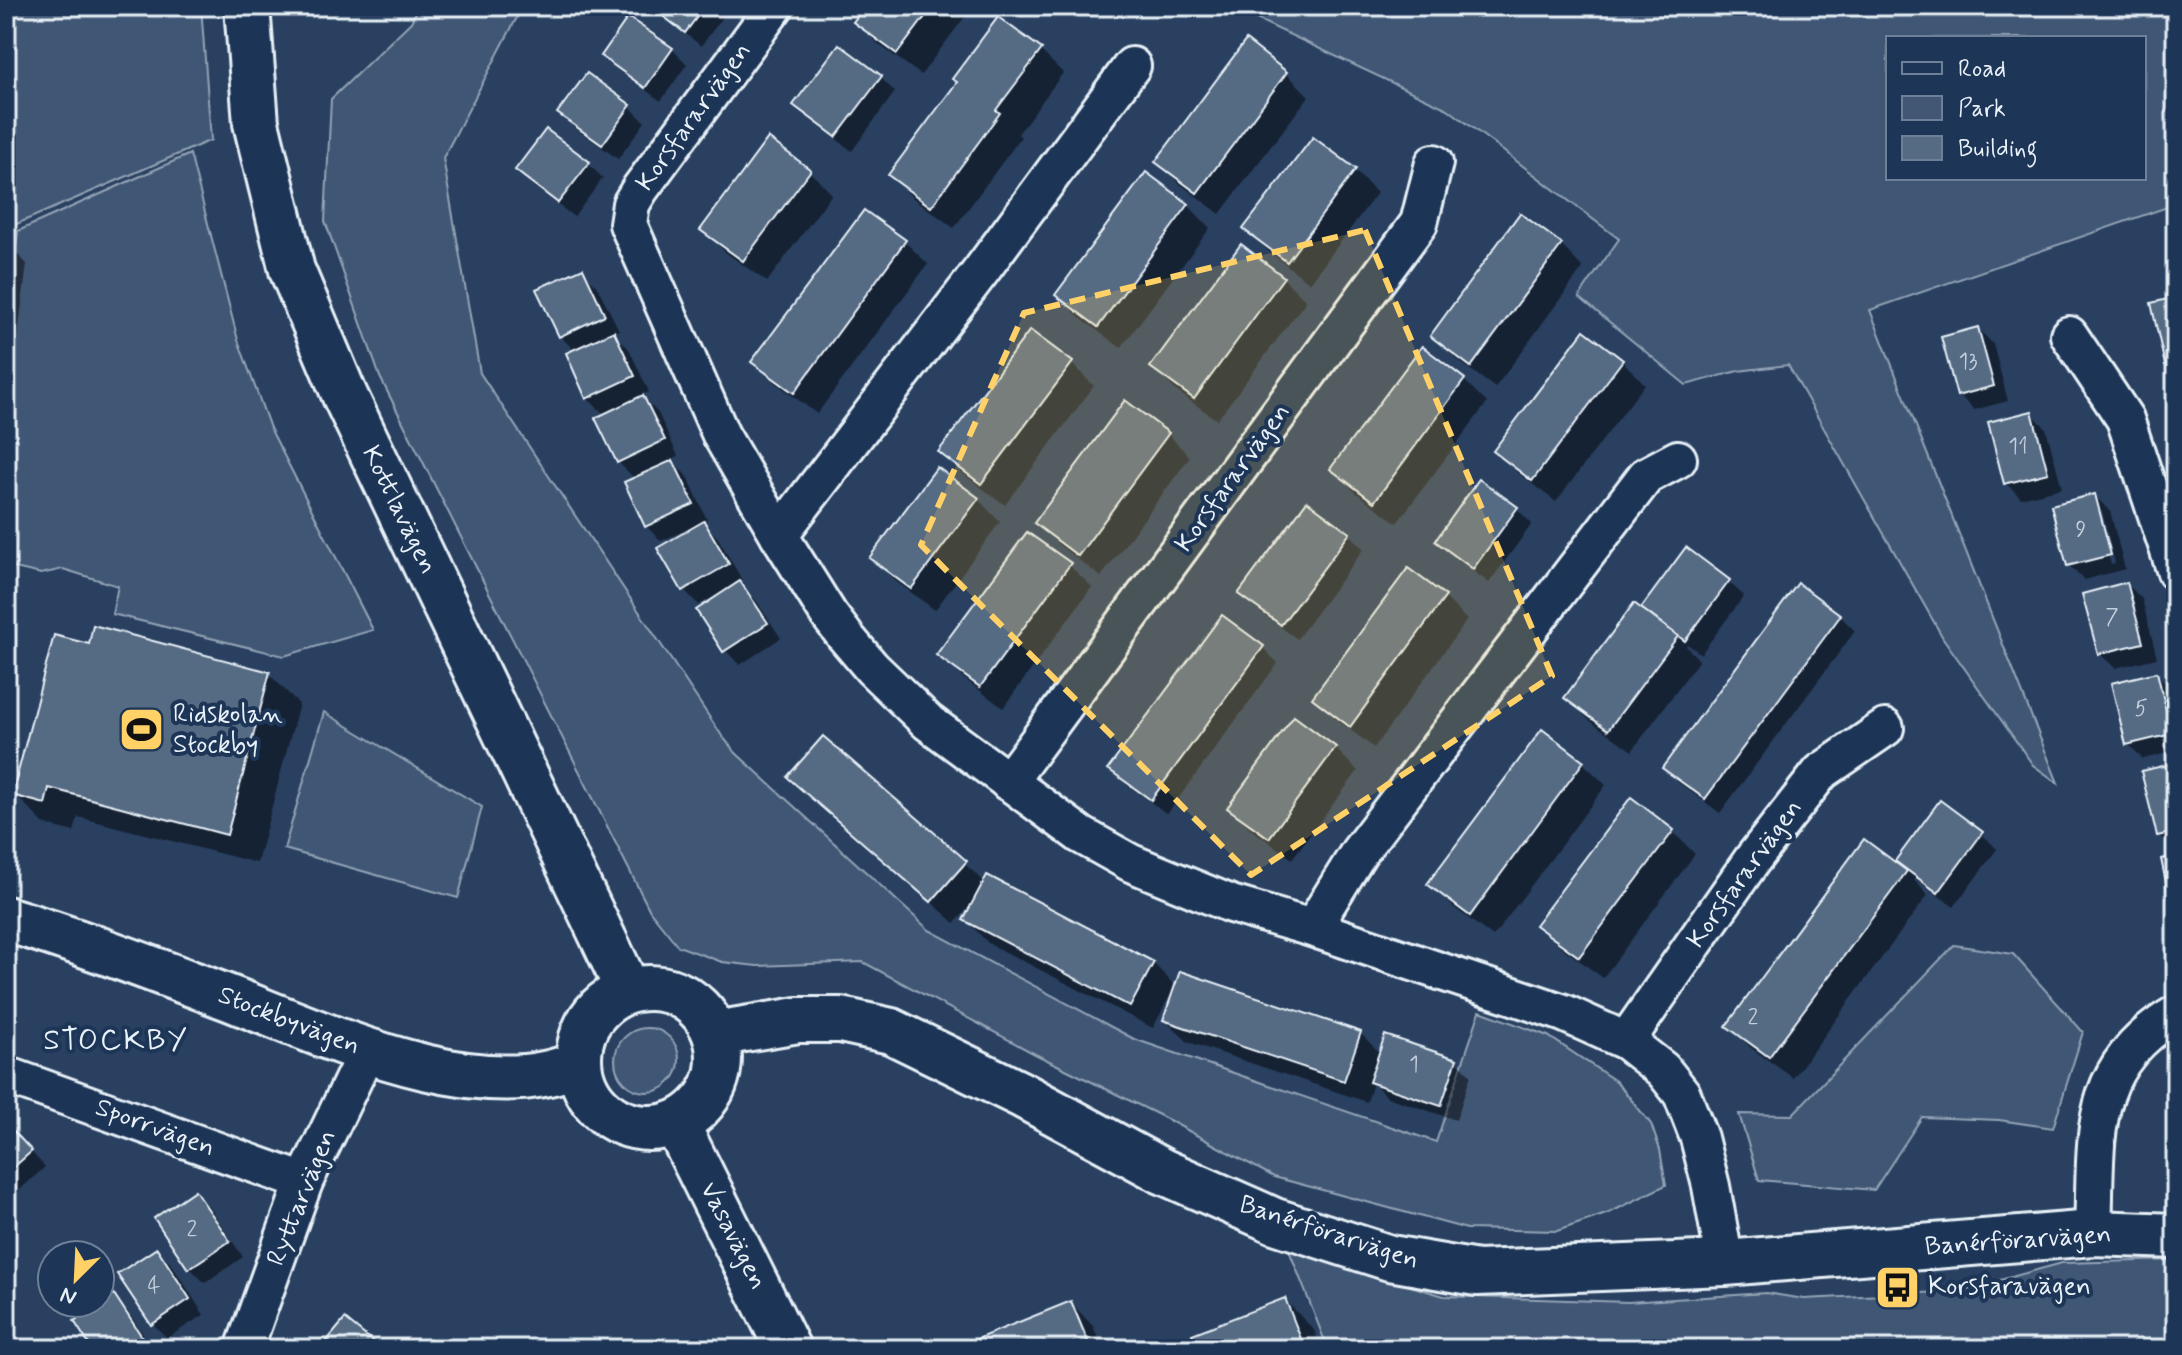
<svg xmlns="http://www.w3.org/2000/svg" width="2182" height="1355" viewBox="0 0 2182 1355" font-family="Mynerve,sans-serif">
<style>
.green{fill:#415774;stroke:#94a4b6;stroke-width:2;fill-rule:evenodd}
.shadow{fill:#0007;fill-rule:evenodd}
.building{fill:#556a83;stroke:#e8f1f8;stroke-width:2}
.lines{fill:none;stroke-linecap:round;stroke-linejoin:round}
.street-casing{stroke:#e8f1f8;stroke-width:42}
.secondary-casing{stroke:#e8f1f8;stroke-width:50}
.street{stroke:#1d3557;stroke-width:36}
.secondary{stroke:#1d3557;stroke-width:44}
.marked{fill:#ffd166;fill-opacity:0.2;stroke:#ffd166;stroke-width:6;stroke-dasharray:16 10;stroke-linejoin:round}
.labels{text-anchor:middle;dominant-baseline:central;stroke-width:8;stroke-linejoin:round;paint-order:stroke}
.number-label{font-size:22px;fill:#c3cfdb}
.street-label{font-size:26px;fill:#e8f1f8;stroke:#1d3557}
.poi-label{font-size:26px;fill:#e8f1f8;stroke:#1d3557;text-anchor:start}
.quarter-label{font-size:30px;letter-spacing:2px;fill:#e8f1f8;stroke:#1d3557}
</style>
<rect width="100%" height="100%" fill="#294061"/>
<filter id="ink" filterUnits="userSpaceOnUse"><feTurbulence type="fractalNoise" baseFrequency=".0125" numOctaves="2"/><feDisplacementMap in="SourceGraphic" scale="16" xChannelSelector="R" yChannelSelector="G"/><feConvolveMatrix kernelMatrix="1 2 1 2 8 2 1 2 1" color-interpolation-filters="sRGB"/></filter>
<g filter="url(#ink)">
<g class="green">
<polygon points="6,6 201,6 211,140 12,226 6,225"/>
<polygon points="419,6 523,6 443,158 480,373 722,736 736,753 929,930 1134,1039 1436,1142 1480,1011 1548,1036 1617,1082 1651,1124 1660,1150 1666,1185 1609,1213 1557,1231 1467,1229 1274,1177 1161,1116 1035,1054 863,962 757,966 722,962 678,946 650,911 380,377 325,221 331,99 411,22"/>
<path d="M1229,6H2176V210L2170,206L1870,310L2058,783L2033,765L1943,638L1788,365L1738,371L1686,385L1579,297L1619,239L1448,109ZM2144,38V178H1888V38Z"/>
<polygon points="190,154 238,340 270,428 373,630 284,656 112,614 118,586 63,569 41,574 6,566 6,327 18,231"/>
<polygon points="324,712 482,807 458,898 284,849"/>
<polygon points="1954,945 2013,954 2083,1032 2053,1128 1999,1120 1922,1117 1874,1190 1759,1180 1739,1114 1792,1115"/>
<circle cx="647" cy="1060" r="32"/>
<polygon points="1289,1250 1444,1296 1628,1302 1766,1293 1804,1299 1960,1291 2062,1263 2176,1260 2176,1349 1328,1349"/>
</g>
<g class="shadow">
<polygon points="651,6 726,6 729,9 701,46"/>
<polygon points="868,6 973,6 921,75 878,44 856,22"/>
<polygon points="1246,43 1286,73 1309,96 1220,214 1180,184 1157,162"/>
<polygon points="672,49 687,64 661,101 619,71 604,56"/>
<polygon points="1040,50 1063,73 1018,134 1021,137 954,228 913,198 891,175"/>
<polygon points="587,76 630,107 645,122 618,159 575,128 560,113"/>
<polygon points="880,77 895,92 852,151 811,120 796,105"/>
<polygon points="769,141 810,172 832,194 767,282 725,252 703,229"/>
<polygon points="588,164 603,178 574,217 532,185 518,170"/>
<polygon points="1355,171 1377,193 1310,283 1269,252 1246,229"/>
<polygon points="1188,205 1210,228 1121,348 1080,318 1058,295"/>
<polygon points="864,212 905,242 928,264 817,414 777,384 754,362"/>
<polygon points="6,242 27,264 6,431"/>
<polygon points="1561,245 1583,268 1495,388 1455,358 1432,336"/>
<polygon points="582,271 597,286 619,330 613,333 629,349 649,392 641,395 658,413 678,456 670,460 688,477 707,520 702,522 718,538 742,580 738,582 755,599 781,638 740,665 725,650 722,592 699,605 684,590 659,549 689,531 688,529 661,541 646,526 635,479 618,462 605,415 587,398 575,351 560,336"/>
<polygon points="1283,278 1306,301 1217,420 1175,390 1153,367"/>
<polygon points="2176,299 2176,373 2167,364"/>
<polygon points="1978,329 1993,344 2008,401 1974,410 1959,395"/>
<polygon points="1622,361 1645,384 1556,502 1518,473 1496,451"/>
<polygon points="1071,363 1094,386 1005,505 963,474 941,452"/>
<polygon points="1464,380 1487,403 1397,523 1355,492 1333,469"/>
<polygon points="2031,413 2046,428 2062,488 2021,498 2006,483"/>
<polygon points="1168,434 1190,457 1101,577 1059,545 1037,523"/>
<polygon points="1480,482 1517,509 1532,524 1489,583 1452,555 1437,540"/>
<path d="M2095,496L2110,511L2125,569L2084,580L2068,565ZM2098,511H2102L2115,564L2111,565Z"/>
<polygon points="978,499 1000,522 935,610 894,580 872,558"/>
<polygon points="1349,534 1364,549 1297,639 1255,608 1241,593"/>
<polygon points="1687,550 1729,582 1744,596 1701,654 1687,644 1686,646 1699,660 1632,751 1589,720 1567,698 1650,614"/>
<polygon points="1069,565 1092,587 1003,708 962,677 939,655"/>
<polygon points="2127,584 2142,599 2157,658 2115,668 2099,653"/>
<polygon points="1445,597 1467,620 1374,748 1337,720 1315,698"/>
<polygon points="1840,616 1855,631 1720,813 1679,783 1664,768"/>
<polygon points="1222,618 1263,648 1278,663 1167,814 1126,784 1111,769"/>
<polygon points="90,646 269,674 299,704 257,863 78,817 74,832 44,824 15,794"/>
<polygon points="2156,674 2171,689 2176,709 2176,751 2143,759 2128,744"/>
<polygon points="1542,732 1583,763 1606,785 1493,937 1452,906 1430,884"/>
<polygon points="823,739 985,882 1153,963 1176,987 1360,1033 1381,1054 1456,1060 1471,1075 1456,1120 1387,1097 1373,1083 1367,1102 1188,1042 1165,1020 1174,993 1172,992 1153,1028 988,943 966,920 972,904 955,923 790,777"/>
<polygon points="1335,748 1358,771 1292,859 1252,830 1229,808"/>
<polygon points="2176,765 2176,850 2174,851 2159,835"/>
<polygon points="1631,800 1673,832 1695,854 1603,978 1561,947 1538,924"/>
<polygon points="1940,803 1982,834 1997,849 1954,907 1916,879 1914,880 1928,895 1793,1078 1751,1048 1729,1026 1902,869 1904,868 1897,861"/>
<polygon points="6,1124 45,1167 12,1197 6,1191"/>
<polygon points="195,1193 210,1208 243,1257 205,1283 190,1268 156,1219"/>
<polygon points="156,1250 172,1265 204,1315 167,1338 152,1323"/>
<polygon points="113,1297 128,1312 153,1349 95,1349"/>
<polygon points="1285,1300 1314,1330 1322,1349 1200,1349"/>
<polygon points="1071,1303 1093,1326 1103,1349 958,1349"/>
<polygon points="68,1342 75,1349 57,1349"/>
</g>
<g class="building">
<polygon points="650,6 705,6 685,33"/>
<polygon points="865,6 933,6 897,54 853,22"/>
<polygon points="628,17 673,48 645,88 601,56"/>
<polygon points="998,17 1042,49 996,110 1000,113 931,207 888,175 957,82 952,79"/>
<polygon points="1246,40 1287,72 1197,193 1155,162"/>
<polygon points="839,44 882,76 836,137 793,105"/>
<polygon points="587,73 631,105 602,145 557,113"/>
<polygon points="546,129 590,162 558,203 515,170"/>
<polygon points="1313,137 1356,169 1287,262 1243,229"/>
<polygon points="768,138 811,170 743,261 700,230"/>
<polygon points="1146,172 1189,204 1098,327 1055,295"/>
<polygon points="864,210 906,240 794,393 751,362"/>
<polygon points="1520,213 1562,244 1471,367 1430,336"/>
<polygon points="1241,244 1284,277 1194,399 1150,367"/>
<polygon points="583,268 605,315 559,337 536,289"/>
<polygon points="2176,297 2176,363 2165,365 2151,303"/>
<polygon points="1978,327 1994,386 1957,396 1941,337"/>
<polygon points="1030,330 1073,362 981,484 938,452"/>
<polygon points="1584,330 1623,360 1532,481 1493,451"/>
<polygon points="614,331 635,376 586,399 566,353"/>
<polygon points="1422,346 1465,379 1374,502 1330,469"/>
<polygon points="643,395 665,440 617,463 595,418"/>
<polygon points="1125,400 1169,433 1078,556 1034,523"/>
<polygon points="2032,411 2048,473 2004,484 1988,422"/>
<polygon points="673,460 694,504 645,527 624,482"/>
<polygon points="937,467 979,498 911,589 869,558"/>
<polygon points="1479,479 1518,507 1473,569 1435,541"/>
<polygon points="2095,494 2111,555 2067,566 2051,505"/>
<polygon points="1307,501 1350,533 1281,625 1238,594"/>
<polygon points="704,521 729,564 682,591 657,548"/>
<polygon points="1027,532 1071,563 980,687 936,655"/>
<polygon points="1686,547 1730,580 1685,641 1641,608"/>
<polygon points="1408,568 1446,596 1350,727 1312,698"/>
<polygon points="740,581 768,623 723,652 696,610"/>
<polygon points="2127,582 2143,643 2098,654 2082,594"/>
<polygon points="1798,583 1841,615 1705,799 1662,768"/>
<polygon points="1634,603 1678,636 1608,730 1564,698"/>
<polygon points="1222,615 1264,646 1151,800 1108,769"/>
<polygon points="93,625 270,672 227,835 49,788 45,804 12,795 54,635 89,644"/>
<polygon points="2157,672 2172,734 2126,745 2111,683"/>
<polygon points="1294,716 1336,747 1269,838 1227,808"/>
<polygon points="1542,729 1584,761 1470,916 1427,884"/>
<polygon points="823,736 967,861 931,902 787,777"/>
<polygon points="2176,763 2176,832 2157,836 2141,771"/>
<polygon points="1631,797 1674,830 1579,957 1535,925"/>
<polygon points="1940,800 1983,832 1938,893 1895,861"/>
<polygon points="1864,839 1907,871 1769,1057 1726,1026"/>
<polygon points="2176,856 2176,924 2175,924 2161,859"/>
<polygon points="987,875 1154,962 1130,1007 963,920"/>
<polygon points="1180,971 1361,1032 1344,1081 1163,1020"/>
<polygon points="1385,1035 1457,1059 1441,1106 1369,1082"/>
<polygon points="6,1123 32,1151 6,1174"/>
<polygon points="195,1190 230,1241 188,1269 154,1218"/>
<polygon points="157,1248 190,1299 151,1325 117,1274"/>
<polygon points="114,1294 148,1346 144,1349 92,1349 74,1321"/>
<polygon points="1285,1298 1305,1349 1197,1349 1192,1334"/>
<polygon points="1071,1301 1091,1349 952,1349"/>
<polygon points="345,1319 382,1349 320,1349"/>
</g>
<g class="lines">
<defs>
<g id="street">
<polyline points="775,6 640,189 631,204 628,224 721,435 779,535 829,615 845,636 872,668 928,722 1081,835 1131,863 1231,904 1312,928 1564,1013 1626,1041 1663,1070 1682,1094 1699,1138 1711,1186 1725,1263"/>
<polyline points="2069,335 2125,419 2176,572"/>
<polyline points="779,535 981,271 1132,66"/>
<polyline points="1008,782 1419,223 1434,163"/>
<polyline points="1312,928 1359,852 1646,476 1678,459"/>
<polyline points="1626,1041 1752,860 1821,772 1885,728"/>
<polyline points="6,1075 304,1182"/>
<path d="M2093,1233C2097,1140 2084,1068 2176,1014"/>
<polyline points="244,1349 304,1182 367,1051"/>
</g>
<g id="secondary">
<polyline points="247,6 256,123 292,270 345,396 628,990"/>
<path d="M6,919C80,941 152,969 224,996C319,1032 480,1110 578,1063"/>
<circle cx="649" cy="1058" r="70"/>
<polyline points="715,1034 798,1020 841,1020 891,1031 1022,1095 1162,1171 1275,1221 1390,1258 1477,1273 1725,1263 2093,1233 2176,1236"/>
<polyline points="676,1123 788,1349"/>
</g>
</defs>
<use href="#street" class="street-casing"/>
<use href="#secondary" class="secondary-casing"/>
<use href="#street" class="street"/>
<use href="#secondary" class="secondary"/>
</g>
</g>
<path class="marked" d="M1365,230L1552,676L1251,875L921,545L1024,313Z"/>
<defs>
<symbol id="stadium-square" viewBox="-11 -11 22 22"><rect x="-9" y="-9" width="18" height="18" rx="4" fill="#ffd166" stroke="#1d3557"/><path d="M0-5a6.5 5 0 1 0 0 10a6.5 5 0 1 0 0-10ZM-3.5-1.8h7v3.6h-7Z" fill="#111"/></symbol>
<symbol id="bus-square" viewBox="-11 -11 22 22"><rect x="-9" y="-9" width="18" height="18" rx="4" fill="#ffd166" stroke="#1d3557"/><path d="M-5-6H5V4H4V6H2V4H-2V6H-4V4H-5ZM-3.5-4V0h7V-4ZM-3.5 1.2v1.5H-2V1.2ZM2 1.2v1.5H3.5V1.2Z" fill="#111"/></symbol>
</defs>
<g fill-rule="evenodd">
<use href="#stadium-square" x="116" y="704" width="51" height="51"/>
<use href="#bus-square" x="1872" y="1262" width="51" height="51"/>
</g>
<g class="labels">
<g class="number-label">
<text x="1968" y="362">13</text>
<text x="2018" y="447">11</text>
<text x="2081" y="530">9</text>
<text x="2112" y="618">7</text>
<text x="2141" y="709">5</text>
<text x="1753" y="1018">2</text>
<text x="1414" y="1065">1</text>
<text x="192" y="1230">2</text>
<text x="154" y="1286">4</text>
</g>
<g class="street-label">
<text transform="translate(694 117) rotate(-54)">Korsfararvägen</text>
<text transform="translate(1233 478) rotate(-54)">Korsfararvägen</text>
<text transform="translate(399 510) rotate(64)">Kottlavägen</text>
<text transform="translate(1745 874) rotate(-54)">Korsfararvägen</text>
<text transform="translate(289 1021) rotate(21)">Stockbyvägen</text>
<text transform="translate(155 1128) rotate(20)">Sporrvägen</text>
<text transform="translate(302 1198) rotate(-68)">Ryttarvägen</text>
<text transform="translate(1329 1233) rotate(18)">Banérförarvägen</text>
<text transform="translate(733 1236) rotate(63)">Vasavägen</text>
<text transform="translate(2018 1241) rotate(-4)">Banérförarvägen</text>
</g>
<g class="poi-label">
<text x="173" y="715">Ridskolan<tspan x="173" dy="30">Stockby</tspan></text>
<text x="1928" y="1287">Korsfaravägen</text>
</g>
<g class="quarter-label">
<text x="116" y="1040">STOCKBY</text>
</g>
</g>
<rect width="2182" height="1355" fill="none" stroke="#1d3557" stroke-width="32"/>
<rect x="16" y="16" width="2150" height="1323" fill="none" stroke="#e8f1f8" stroke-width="3" filter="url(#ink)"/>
<rect x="1886" y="36" width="260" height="144" fill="#1d3557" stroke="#6e8097" stroke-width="2"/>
<rect x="1902" y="62" width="40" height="12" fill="#1d3557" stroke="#6e8097" stroke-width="2"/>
<text x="1958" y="76" font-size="24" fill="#e8f1f8">Road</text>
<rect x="1902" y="96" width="40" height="24" fill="#415774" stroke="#6e8097" stroke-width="2"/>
<text x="1958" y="116" font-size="24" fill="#e8f1f8">Park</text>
<rect x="1902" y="136" width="40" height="24" fill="#556a83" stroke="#6e8097" stroke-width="2"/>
<text x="1958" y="156" font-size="24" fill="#e8f1f8">Building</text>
<g transform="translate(76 1279) rotate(204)"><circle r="38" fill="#1d3557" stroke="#6e8097" stroke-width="2"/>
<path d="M0-6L14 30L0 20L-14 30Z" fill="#ffd166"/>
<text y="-12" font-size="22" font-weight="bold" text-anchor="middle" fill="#e8f1f8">N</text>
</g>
</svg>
